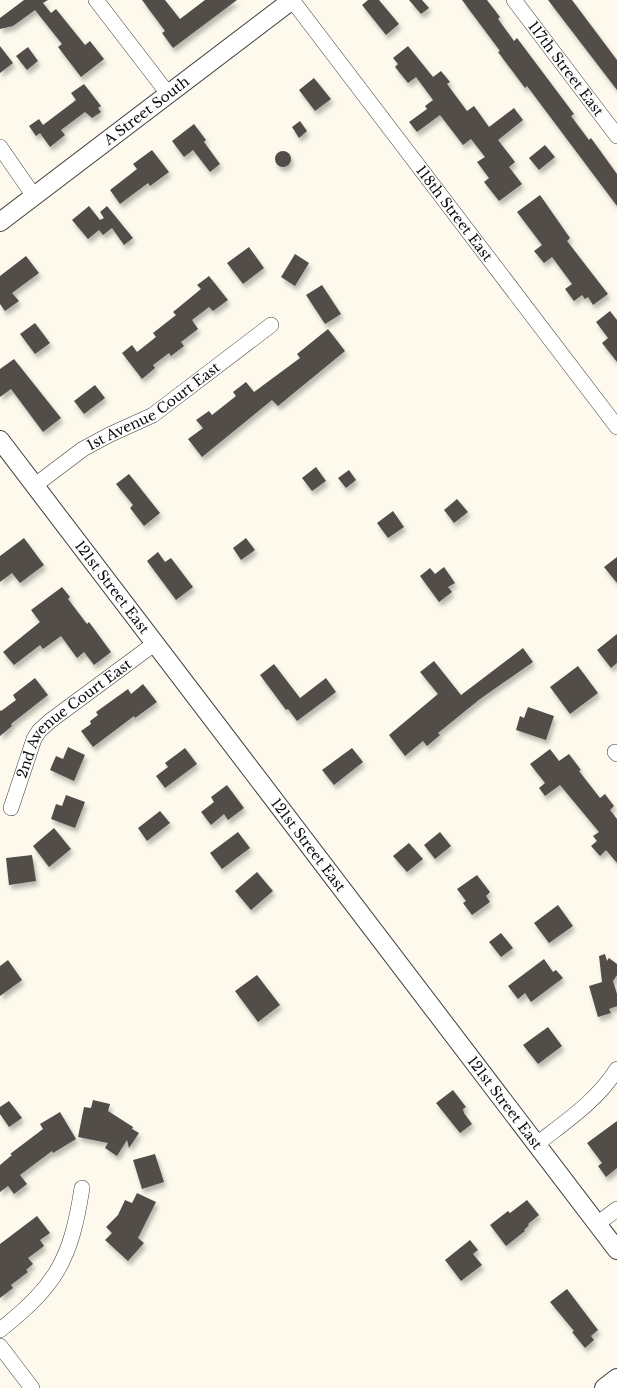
<svg xmlns="http://www.w3.org/2000/svg" width="617" height="1388" viewBox="0 0 617 1388" font-family="'Libre Baskerville',serif">
<style>
.building{fill:#534d49;filter:url(#shadow)}
.lines{fill:none;stroke-linecap:round;stroke-linejoin:round}
.minor-casing{stroke:#3f3f3f;stroke-width:16}
.tertiary-casing{stroke:#3f3f3f;stroke-width:20}
.minor{stroke:#fff;stroke-width:15}
.tertiary{stroke:#fff;stroke-width:18}
.labels{text-anchor:middle;dominant-baseline:central;stroke-width:4;stroke-linejoin:round;paint-order:stroke}
.street-label{font-size:14px;fill:#0c0c0c;stroke:#fff}
</style>
<defs>
<filter id="shadow"><feDropShadow dx="2.5" dy="4.5" stdDeviation="2" flood-color="#0004"/></filter>
</defs>
<rect width="100%" height="100%" fill="#fdfaed"/>
<g class="building">
<polygon points="24,0 48,0 43,3 51,13 56,9 85,45 90,41 104,59 81,77 58,47 62,44 35,10 13,26 0,29 0,18"/>
<polygon points="142,0 165,0 180,19 205,0 237,0 173,48 162,33 165,31"/>
<polygon points="368,0 379,0 399,24 386,35 362,5"/>
<polygon points="409,0 422,0 429,8 421,14"/>
<polygon points="462,0 487,0 500,17 498,19 514,41 517,38 574,114 571,116 589,140 591,138 617,174 617,206 527,86 525,88 498,52 500,51"/>
<polygon points="548,0 572,0 617,60 617,90"/>
<polygon points="0,46 13,63 0,73"/>
<polygon points="408,46 433,77 441,71 450,82 447,84 467,111 474,106 489,127 514,108 523,120 498,140 515,162 509,167 522,184 499,201 484,182 489,178 477,162 485,157 471,139 463,145 440,115 417,132 409,122 427,109 425,106 433,100 416,77 408,83 395,67 398,64 393,58"/>
<polygon points="28,47 38,61 27,70 16,56"/>
<polygon points="314,78 331,99 315,111 299,90"/>
<polygon points="84,84 101,106 98,108 101,112 92,118 85,112 61,130 65,135 50,147 40,133 36,136 29,126 39,119 43,125 76,100 71,93"/>
<polygon points="300,121 307,131 299,138 292,127"/>
<polygon points="194,124 206,140 204,142 220,164 210,172 193,150 184,157 172,141"/>
<polygon points="545,145 555,157 539,170 529,158"/>
<polygon points="152,150 169,172 150,186 148,183 120,204 110,190 137,169 133,164"/>
<circle cx="283" cy="159" r="8"/>
<polygon points="540,195 570,238 567,241 608,294 593,305 588,297 585,299 582,295 574,301 565,289 572,284 552,257 544,263 534,251 542,245 517,212"/>
<polygon points="89,206 100,220 104,218 100,212 107,206 133,238 124,245 112,228 103,235 99,230 88,239 72,220"/>
<polygon points="249,247 264,268 243,284 227,263"/>
<polygon points="295,254 309,263 295,286 281,277"/>
<polygon points="26,256 39,273 12,293 19,301 5,311 0,304 0,276"/>
<polygon points="209,276 228,300 213,311 209,307 192,320 198,329 181,342 184,346 171,356 169,353 153,365 155,368 142,379 122,353 132,345 137,352 156,337 153,333 176,315 173,312 201,289 197,285"/>
<polygon points="322,285 341,314 325,324 306,295"/>
<polygon points="610,311 617,320 617,362 602,343 608,338 596,322"/>
<polygon points="35,323 50,343 35,354 20,334"/>
<polygon points="328,329 345,351 278,406 272,400 202,457 188,439 203,428 196,420 209,411 212,415 236,396 233,392 246,382 254,392 300,358 297,354"/>
<polygon points="14,359 61,418 43,432 11,389 0,397 0,369"/>
<polygon points="95,385 105,398 84,414 74,401"/>
<polygon points="316,467 326,481 312,491 302,478"/>
<polygon points="349,470 356,480 346,488 338,478"/>
<polygon points="129,474 160,513 144,526 130,508 133,505 116,484"/>
<polygon points="457,499 468,512 454,523 444,510"/>
<polygon points="393,511 404,527 388,538 377,523"/>
<polygon points="24,538 44,565 20,583 12,573 0,582 0,556"/>
<polygon points="246,538 255,550 241,560 233,548"/>
<polygon points="158,552 165,562 171,558 193,587 176,600 147,561"/>
<polygon points="617,557 617,583 604,567"/>
<polygon points="444,567 455,583 448,587 452,592 439,602 420,576 430,568 435,574"/>
<polygon points="62,587 70,597 68,599 87,624 89,622 111,652 94,665 84,652 77,658 61,636 43,649 40,645 14,665 3,652 40,622 31,610"/>
<polygon points="617,634 617,663 611,668 597,650"/>
<polygon points="523,648 533,662 480,699 438,733 440,735 427,746 423,741 405,756 389,735 438,694 420,672 434,661 461,695"/>
<polygon points="274,664 300,698 326,678 336,692 297,721 288,709 286,710 260,675"/>
<polygon points="578,666 598,693 570,714 550,687"/>
<polygon points="35,678 48,695 11,724 12,726 0,736 0,710 1,711 16,700 13,695"/>
<polygon points="143,684 157,702 135,718 134,716 93,747 81,731 91,724 90,721 98,715 96,712 128,689 131,694"/>
<polygon points="528,707 554,716 546,740 516,730 520,716 524,718"/>
<polygon points="68,747 85,755 74,781 50,770 56,756 63,759"/>
<polygon points="185,748 197,764 165,788 156,776 168,767 165,763"/>
<polygon points="352,748 363,762 334,785 322,770"/>
<polygon points="550,749 559,761 569,754 581,770 579,771 600,798 605,794 614,806 610,810 617,819 617,863 606,850 600,856 591,846 597,841 593,836 599,832 560,785 545,796 539,788 545,783 530,764"/>
<polygon points="227,785 244,808 228,820 224,814 211,825 201,812 214,802 211,797"/>
<polygon points="66,795 85,802 75,828 51,819 56,804 62,806"/>
<polygon points="160,811 170,823 147,841 138,828"/>
<polygon points="54,828 71,849 49,867 33,846"/>
<polygon points="238,832 250,848 222,869 210,853"/>
<polygon points="440,832 451,846 435,859 424,845"/>
<polygon points="409,843 423,859 407,872 393,856"/>
<polygon points="32,855 36,881 9,885 6,858"/>
<polygon points="257,872 273,891 251,910 235,891"/>
<polygon points="477,875 490,892 486,896 490,902 472,915 463,903 466,901 457,889"/>
<polygon points="558,905 573,926 549,943 534,923"/>
<polygon points="501,933 513,948 501,957 489,942"/>
<polygon points="605,954 607,961 609,958 617,964 617,975 613,981 617,994 617,1006 609,1009 611,1013 598,1017 589,986 602,982 599,956"/>
<polygon points="544,959 553,972 556,970 563,978 531,1002 525,993 518,999 508,986"/>
<polygon points="8,960 22,980 0,996 0,966"/>
<polygon points="257,975 280,1005 258,1022 235,991"/>
<polygon points="548,1027 562,1046 538,1064 523,1045"/>
<polygon points="453,1090 466,1107 463,1109 464,1113 472,1124 460,1133 436,1103"/>
<polygon points="93,1100 110,1104 108,1111 133,1127 132,1129 139,1133 129,1148 127,1140 117,1156 105,1148 108,1143 78,1137 84,1107 91,1108"/>
<polygon points="9,1101 22,1118 9,1127 0,1114 0,1107"/>
<polygon points="60,1112 76,1139 53,1153 52,1151 20,1175 27,1184 14,1194 8,1186 0,1192 0,1165 12,1155 10,1154 43,1129 40,1124"/>
<polygon points="617,1121 617,1168 606,1177 598,1166 602,1163 587,1143"/>
<polygon points="155,1154 164,1182 142,1189 133,1160"/>
<polygon points="137,1193 156,1202 138,1238 144,1243 128,1261 105,1240 112,1233 106,1227 118,1215 125,1200 132,1203"/>
<polygon points="527,1200 539,1215 528,1224 529,1225 524,1230 525,1231 506,1246 490,1225 508,1211 510,1213"/>
<polygon points="37,1216 50,1233 40,1240 44,1246 28,1258 33,1264 26,1270 28,1272 11,1285 13,1288 0,1298 0,1244"/>
<polygon points="470,1240 478,1250 473,1254 482,1265 461,1281 445,1260"/>
<polygon points="567,1289 598,1330 591,1336 594,1340 585,1348 572,1332 574,1331 550,1302"/>
</g>
<g class="lines">
<defs>
<g id="minor">
<polyline points="96,0 169,95"/>
<path id="s1" d="M292,0L617,427"/>
<path id="s2" d="M514,0L617,136"/>
<polyline points="0,147 34,196"/>
<path id="s3" d="M34,486L83,449L109,435L153,415L271,325"/>
<polyline points="615,752 617,754"/>
<path id="s4" d="M11,808L34,739L39,731L50,721L154,644"/>
<path d="M537,1144C566,1121 597,1101 617,1069"/>
<polyline points="597,1224 617,1209"/>
<path d="M0,1330C57,1285 71,1259 82,1188"/>
<polyline points="0,1346 32,1388"/>
</g>
<g id="tertiary">
<path id="s5" d="M0,222L292,0"/>
<path id="s6" d="M0,440L617,1250"/>
<polyline points="604,1388 617,1378"/>
</g>
</defs>
<use href="#minor" class="minor-casing"/>
<use href="#tertiary" class="tertiary-casing"/>
<use href="#minor" class="minor"/>
<use href="#tertiary" class="tertiary"/>
</g>
<g class="labels">
<g class="street-label">
<text stroke="none"><textPath href="#s2" startOffset="86">117th Street East</textPath></text>
<text stroke="none"><textPath href="#s5" startOffset="184">A Street South</textPath></text>
<text stroke="none"><textPath href="#s1" startOffset="268">118th Street East</textPath></text>
<text stroke="none"><textPath href="#s3" startOffset="144">1st Avenue Court East</textPath></text>
<text stroke="none"><textPath href="#s6" startOffset="185">121st Street East</textPath></text>
<text stroke="none"><textPath href="#s4" startOffset="114">2nd Avenue Court East</textPath></text>
<text stroke="none"><textPath href="#s6" startOffset="509">121st Street East</textPath></text>
<text stroke="none"><textPath href="#s6" startOffset="833">121st Street East</textPath></text>
</g>
</g>
</svg>
